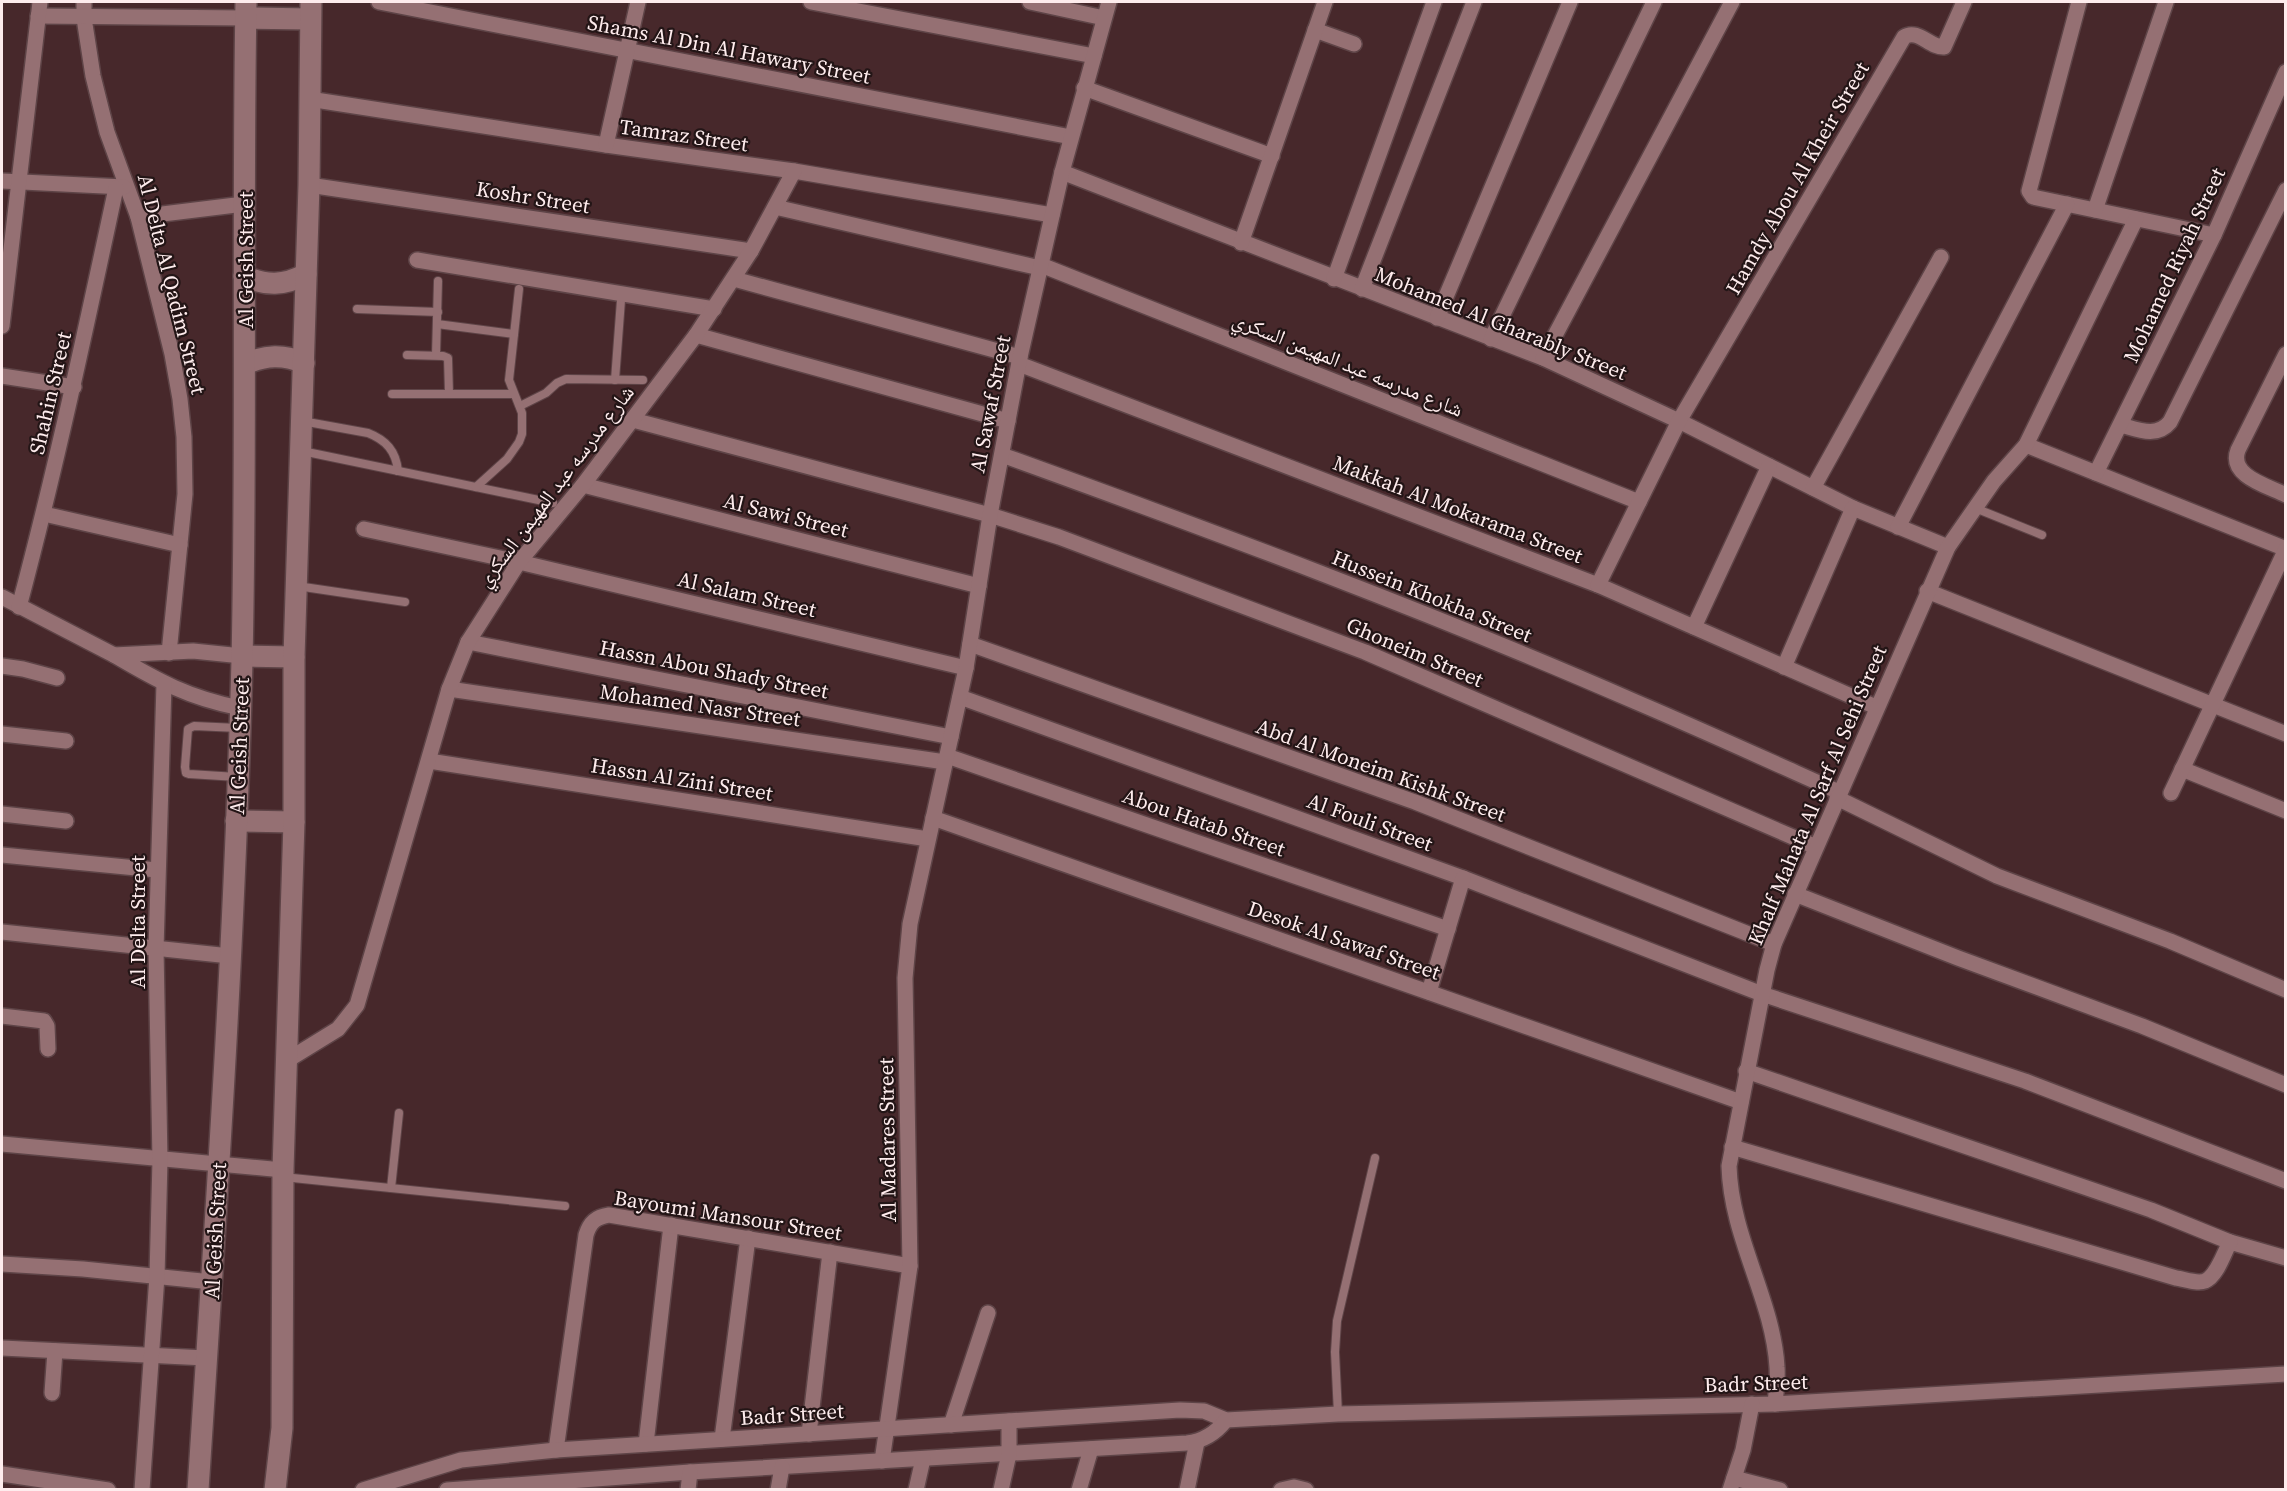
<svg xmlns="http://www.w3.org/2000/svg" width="2287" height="1491" viewBox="0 0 2287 1491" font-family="'Source Serif 4','Noto Naskh Arabic',serif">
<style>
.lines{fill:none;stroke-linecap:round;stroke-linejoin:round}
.lane-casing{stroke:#5e4447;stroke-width:10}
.street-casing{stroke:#5e4447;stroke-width:18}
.secondary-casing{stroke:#5e4447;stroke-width:24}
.lane{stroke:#957073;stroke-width:8}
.street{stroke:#957073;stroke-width:15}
.secondary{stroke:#957073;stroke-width:21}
.labels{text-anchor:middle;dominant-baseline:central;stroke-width:4.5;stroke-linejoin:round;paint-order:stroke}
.street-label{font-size:21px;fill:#feeced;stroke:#231516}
</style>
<rect width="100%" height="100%" fill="#47282b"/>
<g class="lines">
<defs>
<g id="lane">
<polyline points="357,309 438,312"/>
<polyline points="437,324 514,334"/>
<polyline points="407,355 443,356 448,358 449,394"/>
<polyline points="436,355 438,281"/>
<polyline points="615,380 621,300"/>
<polyline points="392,394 513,394"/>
<polyline points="520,406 546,393 557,383 566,379 643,380"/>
<path d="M302,421L368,433C386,440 396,451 398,471"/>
<polyline points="302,451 553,503"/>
<polyline points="476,487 507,459 519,442 522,434 522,413 509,380 519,289"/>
<polyline points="1975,508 2042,535"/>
<polyline points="297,586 405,602"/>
<polyline points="237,777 189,774 186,773 185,767 188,729 194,726 238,728"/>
<polyline points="283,1177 565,1206"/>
<polyline points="391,1188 399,1113"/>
<polyline points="1338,1414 1335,1352 1337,1321 1375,1158"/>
</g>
<g id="street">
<polyline points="84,2 84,18 93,76 107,132 138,217 172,354 180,399 184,437 185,494 169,653"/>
<polyline points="379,2 1071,137"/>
<polyline points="811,2 1094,56"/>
<polyline points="1030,2 1104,18"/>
<polyline points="2079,2 2029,191 2033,197 2214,235"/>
<polyline points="38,16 246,18"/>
<polyline points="1315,30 1354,44"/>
<polyline points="1084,88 1272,156"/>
<polyline points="309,99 606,145 794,171 1052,215"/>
<polyline points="606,145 638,2"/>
<polyline points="1062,172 1543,358 1679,421 1853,508 1948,547"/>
<polyline points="2,181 124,187"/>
<polyline points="309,185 751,251"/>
<polyline points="775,207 1040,268"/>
<polyline points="2095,210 2166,2"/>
<polyline points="138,217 244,204"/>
<polyline points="1241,243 1325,2"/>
<polyline points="417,260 714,309"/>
<polyline points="1041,265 1639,502"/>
<polyline points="734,279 1020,357"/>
<polyline points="1334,279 1434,2"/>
<polyline points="1362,289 1474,2"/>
<polyline points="1437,318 1570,2"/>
<polyline points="2,326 40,2"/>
<polyline points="696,335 1008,421"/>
<polyline points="1491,339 1654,2"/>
<path d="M2286,354L2238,450C2228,476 2268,486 2286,495"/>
<polyline points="1543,358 1732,2"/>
<polyline points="1019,364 1598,585 1876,707"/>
<polyline points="2,376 74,387"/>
<polyline points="633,420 990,515 1059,537 1365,652 1816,847"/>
<path d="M2121,425C2139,430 2157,438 2170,422L2286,190"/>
<polyline points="2026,445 2286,549"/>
<path d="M1002,455C1215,532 1428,611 1636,702C1704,731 1772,762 1839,792"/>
<polyline points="2096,473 2214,235 2286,72"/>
<polyline points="583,485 979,586"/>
<polyline points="1813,488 1941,257"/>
<polyline points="44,514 180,545"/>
<polyline points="1898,527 2067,204"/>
<polyline points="364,529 519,562 966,668"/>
<path d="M1598,585L1679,421L1904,37C1918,28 1930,48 1944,47L1964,2"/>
<polyline points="1927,591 2286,734"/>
<polyline points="2,597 114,655"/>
<path d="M19,607C56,468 86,328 116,188"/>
<polyline points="1694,627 1769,466"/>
<polyline points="468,642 951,737"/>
<polyline points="970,644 1415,802 1774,944"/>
<polyline points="2,666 23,669 57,678"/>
<polyline points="1784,667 1853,508"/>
<polyline points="449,689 945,762"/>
<polyline points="960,697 1463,878 1762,994 2025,1081 2286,1181"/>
<path d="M240,708C189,698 158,681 114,655L193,651L242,656"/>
<polyline points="2,734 66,741"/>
<polyline points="947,756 1448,929"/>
<polyline points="429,761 928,839"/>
<polyline points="2182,769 2286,811"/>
<polyline points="2171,793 2286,549"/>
<polyline points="1837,798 1997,876 2170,941 2286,990"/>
<polyline points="2,814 66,821"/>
<polyline points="933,818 1741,1102"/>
<polyline points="2,855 157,870"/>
<polyline points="1795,894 1958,958 2142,1026 2286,1085"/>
<polyline points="2,932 230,956"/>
<polyline points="1429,992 1463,878"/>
<polyline points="2,1016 44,1021 47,1026 48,1049"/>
<polyline points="286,1061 338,1029 357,1005 449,689 468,642 519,562 583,485 696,335 751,251 794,171"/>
<polyline points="1746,1071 2151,1210 2230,1242 2286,1258"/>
<polyline points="2,1144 283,1170"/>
<path d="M1732,1147L2176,1278C2184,1279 2197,1284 2205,1281C2217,1276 2224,1253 2230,1242"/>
<polyline points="2,1264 83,1269 212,1282"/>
<polyline points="2,1348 206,1358"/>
<polyline points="52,1393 55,1351"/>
<path d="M1775,1404C1776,1392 1778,1379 1777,1367C1773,1299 1731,1238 1729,1166L1767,970L1774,944L1948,547L1994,481L2026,445L2136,219"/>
<polyline points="951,1425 988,1313"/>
<polyline points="809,1434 830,1252"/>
<polyline points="722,1439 748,1238"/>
<polyline points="646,1444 671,1225"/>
<path d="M556,1450L586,1235C590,1222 596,1217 609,1215L910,1266"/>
<polyline points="882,1461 910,1266 905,978 910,924 966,668 990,515 1020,357 1062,172 1109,2"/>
<polyline points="2,1474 108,1490"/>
<polyline points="1734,1478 1780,1490"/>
<polyline points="142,1490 157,1276 160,1160 156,949 164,684"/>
<polyline points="363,1490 461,1460 556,1450 1180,1410 1204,1411 1226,1420 1338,1414 1775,1404 2286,1374"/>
<path d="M447,1490L690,1472L1187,1443C1203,1441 1216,1433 1226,1420"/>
<polyline points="688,1490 690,1472"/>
<polyline points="778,1490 782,1467"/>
<polyline points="916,1490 923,1459"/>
<polyline points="1001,1490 1009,1454 1009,1421"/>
<polyline points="1079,1490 1091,1449"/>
<polyline points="1187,1490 1197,1442"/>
<polyline points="1281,1490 1294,1487 1306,1490"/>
<polyline points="1730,1490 1743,1450 1752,1404"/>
</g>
<g id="secondary">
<polyline points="246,18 310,19"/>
<path d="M244,276C266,286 284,286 306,274"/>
<path d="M245,364C266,355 283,354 304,363"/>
<polyline points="242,656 294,657"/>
<polyline points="236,821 294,822"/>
<path d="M198,1490C216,1213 235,937 242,660C247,441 242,221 246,2"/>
<polyline points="275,1490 282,1428 283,1170 294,822 294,657 309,185 311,2"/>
</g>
</defs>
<use href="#lane" class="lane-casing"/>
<use href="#street" class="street-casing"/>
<use href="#secondary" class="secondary-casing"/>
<use href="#lane" class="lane"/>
<use href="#street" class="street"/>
<use href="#secondary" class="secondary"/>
</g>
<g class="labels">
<g class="street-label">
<text transform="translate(729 49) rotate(11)">Shams Al Din Al Hawary Street</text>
<text transform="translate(684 135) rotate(8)">Tamraz Street</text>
<text transform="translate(1797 178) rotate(-60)">Hamdy Abou Al Kheir Street</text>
<text transform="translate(533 197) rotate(9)">Koshr Street</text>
<text transform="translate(245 260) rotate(-90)">Al Geish Street</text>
<text transform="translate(2174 265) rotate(-65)">Mohamed Riyah Street</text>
<text transform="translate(172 284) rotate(76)">Al Delta Al Qadim Street</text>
<text transform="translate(1501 323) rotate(22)">Mohamed Al Gharably Street</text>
<text transform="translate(1348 364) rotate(22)">شارع مدرسه عبد المهيمن السكري</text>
<text transform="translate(50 393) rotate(-77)">Shahin Street</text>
<text transform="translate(990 404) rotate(-79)">Al Sawaf Street</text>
<text transform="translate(555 486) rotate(-53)">شارع مدرسه عبد المهيمن السكري</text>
<text transform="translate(1458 509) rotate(21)">Makkah Al Mokarama Street</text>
<text transform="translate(786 515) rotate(14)">Al Sawi Street</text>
<text transform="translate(747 594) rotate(13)">Al Salam Street</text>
<text transform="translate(1432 596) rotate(22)">Hussein Khokha Street</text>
<text transform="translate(1415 652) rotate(23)">Ghoneim Street</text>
<text transform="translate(714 669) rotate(11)">Hassn Abou Shady Street</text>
<text transform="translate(700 705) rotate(8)">Mohamed Nasr Street</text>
<text transform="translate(239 746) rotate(-88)">Al Geish Street</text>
<text transform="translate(1381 770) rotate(20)">Abd Al Moneim Kishk Street</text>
<text transform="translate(682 779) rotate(9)">Hassn Al Zini Street</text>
<text transform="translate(1817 795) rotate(-67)">Khalf Mahata Al Sarf Al Sehi Street</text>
<text transform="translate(1204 822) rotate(19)">Abou Hatab Street</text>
<text transform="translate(1370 822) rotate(20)">Al Fouli Street</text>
<text transform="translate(137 922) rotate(-90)">Al Delta Street</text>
<text transform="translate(1344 940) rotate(19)">Desok Al Sawaf Street</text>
<text transform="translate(887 1140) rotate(-91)">Al Madares Street</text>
<text transform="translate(728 1215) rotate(9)">Bayoumi Mansour Street</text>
<text transform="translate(215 1231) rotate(-87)">Al Geish Street</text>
<text transform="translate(1756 1383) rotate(-2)">Badr Street</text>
<text transform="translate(792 1414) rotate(-4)">Badr Street</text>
</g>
</g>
<rect width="2287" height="1491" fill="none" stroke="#feeced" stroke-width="6"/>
</svg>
